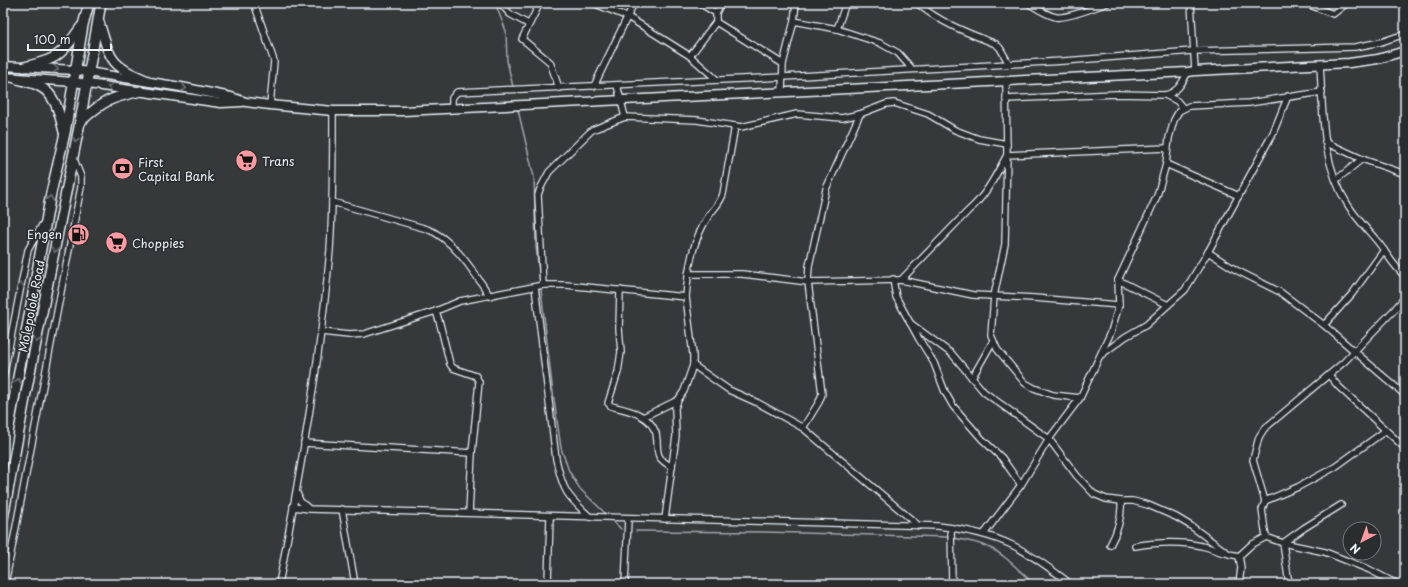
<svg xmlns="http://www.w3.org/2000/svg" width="1408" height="587" viewBox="0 0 1408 587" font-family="'Playpen Sans',sans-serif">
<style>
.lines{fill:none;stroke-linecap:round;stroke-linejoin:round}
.stream{stroke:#a0a7ac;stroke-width:1.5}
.street-casing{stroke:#e8f1f8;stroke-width:8}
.secondary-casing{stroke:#e8f1f8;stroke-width:11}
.primary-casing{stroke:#e8f1f8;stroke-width:12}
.street{stroke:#2a2d2e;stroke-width:5.5}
.secondary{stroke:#2a2d2e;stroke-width:8}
.primary{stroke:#2a2d2e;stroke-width:9}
.oneway{stroke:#6c7275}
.labels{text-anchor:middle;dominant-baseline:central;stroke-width:3;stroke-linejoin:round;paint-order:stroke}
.poi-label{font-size:12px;fill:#e8f1f8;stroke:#2a2d2e;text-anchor:start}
.street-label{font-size:12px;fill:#e8f1f8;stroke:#2a2d2e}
</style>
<rect width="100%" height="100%" fill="#35393a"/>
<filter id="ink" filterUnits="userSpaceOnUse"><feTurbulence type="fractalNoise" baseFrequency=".025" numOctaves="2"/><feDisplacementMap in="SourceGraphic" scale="8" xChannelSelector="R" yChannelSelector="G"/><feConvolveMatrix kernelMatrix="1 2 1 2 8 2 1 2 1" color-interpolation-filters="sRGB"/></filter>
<g filter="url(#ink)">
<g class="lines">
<g class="stream">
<polyline points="495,3 506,31 507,61 513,87"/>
<polyline points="518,110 534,177 536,247 540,281"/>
<polyline points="541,290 552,385 561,448 569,471 580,489 605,513"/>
<polyline points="614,522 621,529"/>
<polyline points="636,531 764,532 949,537"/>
<path d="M952,538C965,540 977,542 988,547C1005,554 1020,572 1034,584"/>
</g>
<defs>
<g id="street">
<polyline points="254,3 274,61 270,105"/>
<polyline points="500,3 510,14 528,24"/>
<polyline points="540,3 522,39 550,62 559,88"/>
<polyline points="593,3 628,17 690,56 717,80"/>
<polyline points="699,3 716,13 721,3"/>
<path d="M917,3C940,23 968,33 996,44L1000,48L1009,64"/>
<path d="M1028,3C1036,8 1046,15 1056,17C1067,19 1096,7 1107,3"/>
<polyline points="1191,3 1195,71"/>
<polyline points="1305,3 1333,14 1347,3"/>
<polyline points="716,13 716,22 783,64"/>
<polyline points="794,21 837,29 880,43 898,53 912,69"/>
<polyline points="837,29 846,3"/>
<polyline points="690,56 716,22"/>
<path d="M1320,64C1323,112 1321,163 1348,205C1356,218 1367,229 1377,241C1387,253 1393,266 1405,276"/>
<polyline points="1006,81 1007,155 1005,244 994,296 991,335 997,349 1025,383 1034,388 1053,395 1080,398"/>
<polyline points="617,85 625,117"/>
<polyline points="594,86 634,3"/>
<polyline points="782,92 783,64 794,21 796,3"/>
<polyline points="1165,95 1177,101 1183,108"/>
<path d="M1006,99L1116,94L1165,95C1178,92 1182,83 1188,72"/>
<polyline points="452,109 452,98 457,92 783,77 1064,61 1193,51 1355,47 1381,42 1405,34"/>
<polyline points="1325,142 1362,159 1405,174"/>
<polyline points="1166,164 1239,196"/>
<polyline points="1336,180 1362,159"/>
<path d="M332,202L427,229C453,238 475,274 490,296"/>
<polyline points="1384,250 1352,294 1324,325 1405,395"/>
<polyline points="1208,252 1236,270 1280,292 1324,325"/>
<polyline points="688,274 742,274 808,282 901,280 973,295 1034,298 1119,305"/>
<polyline points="893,279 896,297 919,339 934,363 945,392 953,406 982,439 1002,458 1021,485"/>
<path d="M901,280L968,211C986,196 996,175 1007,155L1167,148"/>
<polyline points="1118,280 1168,305 1185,290 1208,252 1273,133 1288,96"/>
<polyline points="543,285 538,195 540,189 549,172 592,130 625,117 697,120 741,127 797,114 842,118 860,114 886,104 894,103 928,114 955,130 979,139 1007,144"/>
<path d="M535,287L556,459C563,491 566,495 590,517"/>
<path d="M620,290L619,328L621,352L618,372L608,403L611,406C626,410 648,413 655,431C657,433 656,437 657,440C657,456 658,459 672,467"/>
<path d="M686,297C688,270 692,241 708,217C713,209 720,204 723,194L735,126"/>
<polyline points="436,311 440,324 450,364 453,368 476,376 479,382 472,453 469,513"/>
<polyline points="910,323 952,354 984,392 1049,439 1077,476 1094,494 1106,499 1121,501 1133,501 1148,505 1176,517 1191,526 1229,554 1239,556"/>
<polyline points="321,332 349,335 364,334 436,311 460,301 543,285 566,285 686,297 693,355 693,365 729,390 758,403 803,428 919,526"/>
<polyline points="1101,355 1125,337 1146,325 1168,305"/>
<polyline points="1329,375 1338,386 1405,448"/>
<polyline points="3,378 28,250 42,225"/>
<polyline points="972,378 993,341"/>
<polyline points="643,417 678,400"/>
<polyline points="803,428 819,402 822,394 808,282 809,266 826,189 860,114"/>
<polyline points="304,443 472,453"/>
<polyline points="297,493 300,501 308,508"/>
<polyline points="1265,501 1298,487 1335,467 1385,431"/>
<path d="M293,507L310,509L938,526C963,529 989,534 1012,545C1033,555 1052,570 1071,584"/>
<polyline points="342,509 355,584"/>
<polyline points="665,519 676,436 675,408 678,400 684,391 693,365"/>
<polyline points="951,528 952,584"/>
<polyline points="984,534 1021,485 1049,439 1080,398 1111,332 1119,305 1118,280 1157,196 1166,164 1169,138 1174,120 1179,111 1189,106 1249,103 1322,92"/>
<polyline points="1266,537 1262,510 1265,501 1253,460 1259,437 1264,429 1344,362 1394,310 1405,297"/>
<path d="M1110,545C1118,531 1122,517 1121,501"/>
<path d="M1135,546C1158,542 1183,541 1206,547C1214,549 1217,552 1227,553"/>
<polyline points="1239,556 1251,545 1266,537 1283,543 1325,552 1370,570 1397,584"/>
<polyline points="1239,556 1241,568 1239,584"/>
<polyline points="5,584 81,187 81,177 74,159"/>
<path d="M279,584C300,473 320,362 330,250C333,203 333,157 333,111"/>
<polyline points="548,584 550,516"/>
<polyline points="625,584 628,519"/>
<polyline points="1289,584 1283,543 1304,528 1341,505"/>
</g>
<g id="secondary">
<polyline points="3,66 75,70 181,87 231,97 246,102 270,105 333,111 403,111 1188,72 1195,71 1349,63 1378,59 1405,51"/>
<polyline points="3,77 74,82 221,103 242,102"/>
</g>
<g id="primary">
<path d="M99,22C111,62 110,65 148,81"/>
<path d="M24,67C32,65 40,63 48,60C63,55 72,39 81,27"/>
<path d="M15,78C23,81 32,82 39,86C56,94 60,116 64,132"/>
<path d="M80,122C104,100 110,98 141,91"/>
<polyline points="3,461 51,193 65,133 83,25 89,3"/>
<polyline points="3,518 26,393 80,122 101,3"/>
</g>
</defs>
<use href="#street" class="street-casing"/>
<use href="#secondary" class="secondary-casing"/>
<use href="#primary" class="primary-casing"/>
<use href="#street" class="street"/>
<use href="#secondary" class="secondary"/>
<use href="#primary" class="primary"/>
</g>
<defs><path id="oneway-chevron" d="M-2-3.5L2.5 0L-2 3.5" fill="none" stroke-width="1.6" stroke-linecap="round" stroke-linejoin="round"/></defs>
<g class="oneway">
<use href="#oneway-chevron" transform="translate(56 69) rotate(3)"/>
<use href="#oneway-chevron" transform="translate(110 87) rotate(-172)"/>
<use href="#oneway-chevron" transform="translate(184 88) rotate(11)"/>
<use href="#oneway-chevron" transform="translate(76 140) rotate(101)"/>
<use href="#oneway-chevron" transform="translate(50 198) rotate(-80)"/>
<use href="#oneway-chevron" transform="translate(55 250) rotate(101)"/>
<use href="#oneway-chevron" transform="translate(21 285) rotate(-79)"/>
<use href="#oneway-chevron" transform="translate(37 340) rotate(101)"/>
<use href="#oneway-chevron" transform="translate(18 381) rotate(-80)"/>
</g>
</g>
<defs>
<symbol id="supermarket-disc" viewBox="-11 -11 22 22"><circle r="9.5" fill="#ff9aa2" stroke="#2a2d2e"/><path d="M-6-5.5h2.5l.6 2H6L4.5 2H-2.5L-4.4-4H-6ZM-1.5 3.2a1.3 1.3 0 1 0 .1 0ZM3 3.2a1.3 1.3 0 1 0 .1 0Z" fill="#111"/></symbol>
<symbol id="bank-disc" viewBox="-11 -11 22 22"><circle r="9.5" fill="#ff9aa2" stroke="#2a2d2e"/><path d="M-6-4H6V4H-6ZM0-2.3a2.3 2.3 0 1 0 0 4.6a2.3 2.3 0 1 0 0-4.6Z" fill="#111"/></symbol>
<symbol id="fuel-disc" viewBox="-11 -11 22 22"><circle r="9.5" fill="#ff9aa2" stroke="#2a2d2e"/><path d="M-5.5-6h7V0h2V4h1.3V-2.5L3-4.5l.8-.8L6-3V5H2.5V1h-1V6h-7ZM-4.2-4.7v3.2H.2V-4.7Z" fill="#111"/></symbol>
</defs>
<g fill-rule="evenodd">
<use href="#supermarket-disc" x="234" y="148" width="25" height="25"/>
<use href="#bank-disc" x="110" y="156" width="25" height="25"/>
<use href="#fuel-disc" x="66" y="222" width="25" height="25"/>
<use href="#supermarket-disc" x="104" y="230" width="25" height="25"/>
</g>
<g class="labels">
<g class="poi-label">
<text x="262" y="161">Trans</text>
<text x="138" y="162">First<tspan x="138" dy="14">Capital Bank</tspan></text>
<text x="62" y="234" text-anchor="end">Engen</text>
<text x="132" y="243">Choppies</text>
</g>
<g class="street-label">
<text transform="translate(31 306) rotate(-79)">Molepolole Road</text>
</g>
</g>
<rect width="1408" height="587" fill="none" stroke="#2a2d2e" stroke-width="16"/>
<rect x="8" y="8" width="1392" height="571" fill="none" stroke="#e8f1f8" stroke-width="1.5" filter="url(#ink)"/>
<g transform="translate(1362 541) rotate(221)"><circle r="19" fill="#2a2d2e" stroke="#767b7f"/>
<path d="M0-3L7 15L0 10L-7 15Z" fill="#ff9aa2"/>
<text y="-6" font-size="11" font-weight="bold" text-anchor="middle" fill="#e8f1f8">N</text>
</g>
<path d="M28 44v6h83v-6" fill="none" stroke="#e8f1f8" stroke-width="2"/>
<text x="34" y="44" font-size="12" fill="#e8f1f8" stroke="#2a2d2e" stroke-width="3" paint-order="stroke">100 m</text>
</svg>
